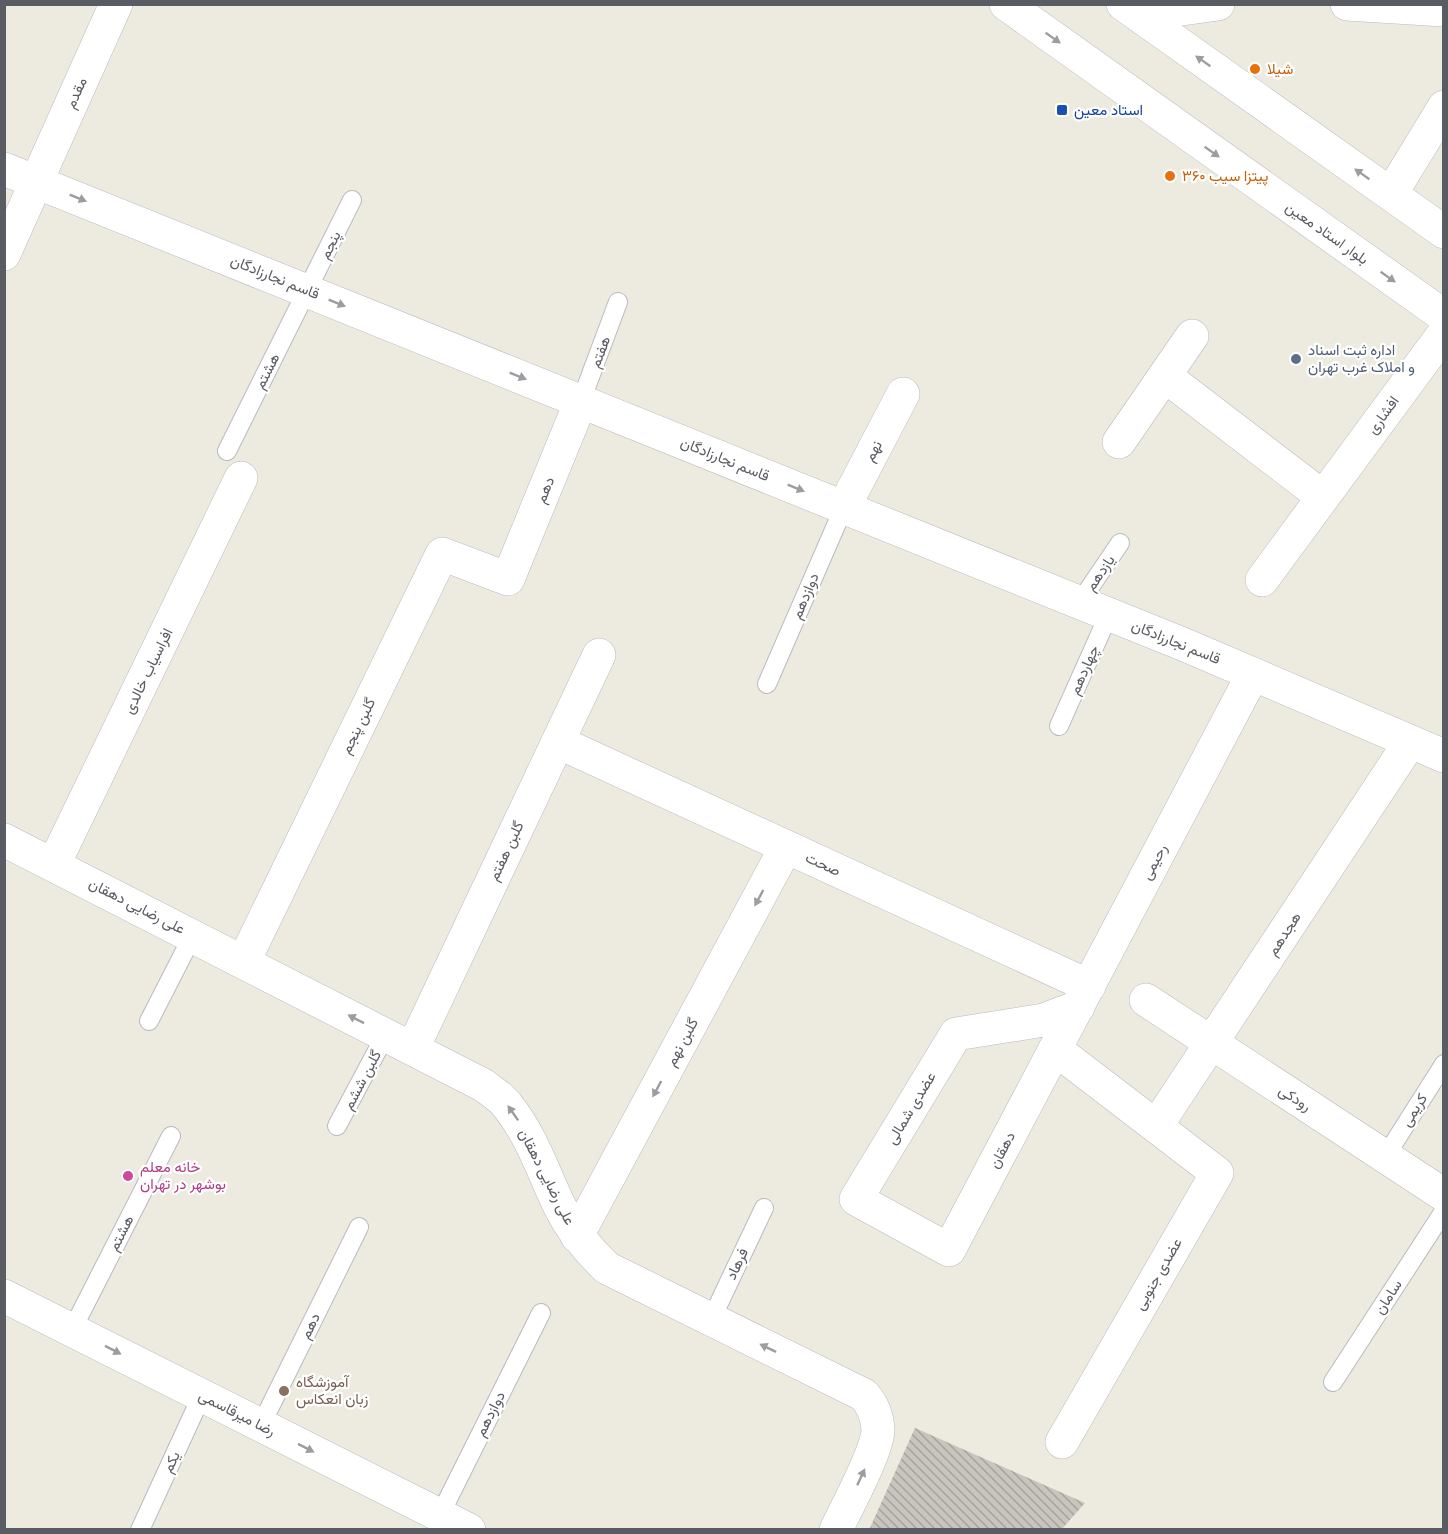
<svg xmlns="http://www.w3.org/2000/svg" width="1448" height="1534" viewBox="0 0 1448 1534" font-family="'Fira Sans Condensed',Vazirmatn,sans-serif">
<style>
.building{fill:url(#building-back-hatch)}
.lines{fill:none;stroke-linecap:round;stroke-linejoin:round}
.service-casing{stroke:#b8bac0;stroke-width:20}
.minor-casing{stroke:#b8bac0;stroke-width:34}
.tertiary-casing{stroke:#b8bac0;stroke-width:34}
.secondary-casing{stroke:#b9bcc3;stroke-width:34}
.service{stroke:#fff;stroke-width:18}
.minor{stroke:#fff;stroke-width:33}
.tertiary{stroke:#fff;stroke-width:33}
.secondary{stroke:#fff;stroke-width:33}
.oneway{fill:#9b9da1}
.food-dot{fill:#e8710a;stroke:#fff;stroke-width:2}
.transit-dot{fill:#1a4fb4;stroke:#fff;stroke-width:2}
.service-dot{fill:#5c6f8a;stroke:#fff;stroke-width:2}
.hotel-dot{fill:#d1479c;stroke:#fff;stroke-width:2}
.education-dot{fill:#8d6e63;stroke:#fff;stroke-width:2}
.labels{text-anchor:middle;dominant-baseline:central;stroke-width:4.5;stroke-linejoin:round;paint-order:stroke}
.food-label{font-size:15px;fill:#c56008;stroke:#fff;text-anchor:start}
.street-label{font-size:15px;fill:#595c62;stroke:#fff}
.transit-label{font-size:15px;fill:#164399;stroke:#fff;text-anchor:start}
.service-label{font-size:15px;fill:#4e5e75;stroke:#fff;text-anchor:start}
.hotel-label{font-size:15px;fill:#b23c85;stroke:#fff;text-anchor:start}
.education-label{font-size:15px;fill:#785e54;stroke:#fff;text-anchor:start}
</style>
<defs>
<pattern id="building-back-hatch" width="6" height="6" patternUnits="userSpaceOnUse" patternTransform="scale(1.5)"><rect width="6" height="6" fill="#c7c5bd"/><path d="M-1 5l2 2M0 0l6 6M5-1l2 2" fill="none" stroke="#a5a39d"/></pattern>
</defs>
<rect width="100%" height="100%" fill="#edebe0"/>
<polygon class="building" points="915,1428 1085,1503 1061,1530 869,1530"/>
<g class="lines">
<defs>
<g id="service">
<polyline points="581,401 618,302"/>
<polyline points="227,451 352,200"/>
<polyline points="1080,602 1120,543"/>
<polyline points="767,684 844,507"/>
<polyline points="1059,726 1109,614"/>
<polyline points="149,1021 193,935"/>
<polyline points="337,1126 386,1034"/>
<polyline points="1385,1157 1444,1064"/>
<polyline points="711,1320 764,1208"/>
<polyline points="72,1330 171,1136"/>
<polyline points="1333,1382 1444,1211"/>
<polyline points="261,1425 359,1227"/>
<polyline points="440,1515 541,1313"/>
<polyline points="140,1530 202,1395"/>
</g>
<g id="minor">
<polyline points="1347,4 1444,10"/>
<polyline points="1144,19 1175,10 1218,4"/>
<polyline points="1391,194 1444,107"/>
<polyline points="4,254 116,4"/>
<polyline points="1165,376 1323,497"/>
<polyline points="1119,442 1192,336"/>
<polyline points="844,507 903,394"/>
<polyline points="1262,580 1444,333"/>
<polyline points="558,742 1089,986"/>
<polyline points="54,864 241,478"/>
<polyline points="244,961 442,554 508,579 581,401"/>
<polyline points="1146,1000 1444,1195"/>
<polyline points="1078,1007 1044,1020 956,1034 856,1199 949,1250 1253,674"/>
<polyline points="413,1048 599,655"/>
<polyline points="1055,1049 1217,1173 1062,1442"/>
<polyline points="1157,1125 1410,742"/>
<polyline points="577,1236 786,847"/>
</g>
<g id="tertiary">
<polyline points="4,169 1185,645 1444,756"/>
<path d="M4,840L483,1085C491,1091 501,1097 507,1105C532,1136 543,1172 560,1207C572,1231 588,1250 607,1268L864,1395C872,1404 877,1416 878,1429C878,1451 846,1508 836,1530"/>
<polyline points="4,1296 469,1530"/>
</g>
<g id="secondary">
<polyline points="1006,4 1444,316"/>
<polyline points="1123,4 1444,232"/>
</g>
</defs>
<use href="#service" class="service-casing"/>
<use href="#minor" class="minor-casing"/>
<use href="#tertiary" class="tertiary-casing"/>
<use href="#secondary" class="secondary-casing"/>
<use href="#service" class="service"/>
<use href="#minor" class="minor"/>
<use href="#tertiary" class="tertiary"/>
<use href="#secondary" class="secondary"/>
</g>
<defs><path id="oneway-solid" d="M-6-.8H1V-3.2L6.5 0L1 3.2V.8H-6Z" transform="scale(1.5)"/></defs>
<g class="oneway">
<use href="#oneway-solid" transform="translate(1053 38) rotate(35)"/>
<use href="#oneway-solid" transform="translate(1203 61) rotate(-145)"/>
<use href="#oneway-solid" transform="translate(1212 152) rotate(35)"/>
<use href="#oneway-solid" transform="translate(1362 174) rotate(-145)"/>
<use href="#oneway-solid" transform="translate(78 198) rotate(22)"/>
<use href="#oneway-solid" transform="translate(1388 277) rotate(35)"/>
<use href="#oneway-solid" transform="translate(337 303) rotate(22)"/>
<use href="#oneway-solid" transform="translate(518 376) rotate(22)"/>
<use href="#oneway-solid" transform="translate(796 488) rotate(22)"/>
<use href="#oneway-solid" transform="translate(759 898) rotate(118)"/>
<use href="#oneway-solid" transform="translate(356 1019) rotate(-153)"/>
<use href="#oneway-solid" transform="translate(657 1089) rotate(118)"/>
<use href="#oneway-solid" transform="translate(513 1113) rotate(-125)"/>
<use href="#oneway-solid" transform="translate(768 1348) rotate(-154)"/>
<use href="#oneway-solid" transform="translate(113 1350) rotate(27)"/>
<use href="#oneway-solid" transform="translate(306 1448) rotate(27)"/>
<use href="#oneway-solid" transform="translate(861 1477) rotate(-65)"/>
</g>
<g class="food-dot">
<circle cx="1255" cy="69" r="6"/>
<circle cx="1170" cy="176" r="6"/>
</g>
<rect class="transit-dot" x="1056" y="104" width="12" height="12" rx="3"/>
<circle class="service-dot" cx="1296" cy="359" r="6"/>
<circle class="hotel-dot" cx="128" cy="1176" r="6"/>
<circle class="education-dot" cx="284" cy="1391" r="6"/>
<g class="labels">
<g class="food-label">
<text x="1267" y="69">شیلا</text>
<text x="1182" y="176">پیتزا سیب ۳۶۰</text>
</g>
<g class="street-label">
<text transform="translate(76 93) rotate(-66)">مقدم</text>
<text transform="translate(1327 233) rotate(35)">بلوار استاد معین</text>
<text transform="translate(330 245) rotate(-64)">پنجم</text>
<text transform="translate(275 277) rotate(22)">قاسم نجارزادگان</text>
<text transform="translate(600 352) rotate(-69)">هفتم</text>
<text transform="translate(267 371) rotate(-63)">هشتم</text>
<text transform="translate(1383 415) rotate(-54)">افشاری</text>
<text transform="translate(873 451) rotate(-62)">نهم</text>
<text transform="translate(725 459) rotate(22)">قاسم نجارزادگان</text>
<text transform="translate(545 490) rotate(-68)">دهم</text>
<text transform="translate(1100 573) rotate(-56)">یازدهم</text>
<text transform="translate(805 596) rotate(-67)">دوازدهم</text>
<text transform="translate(1176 642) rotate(22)">قاسم نجارزادگان</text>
<text transform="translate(1084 670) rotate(-66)">چهاردهم</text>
<text transform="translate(148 671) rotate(-64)">افراسیاب خالدی</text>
<text transform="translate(358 726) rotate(-64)">گلبن پنجم</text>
<text transform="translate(506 851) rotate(-65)">گلبن هفتم</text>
<text transform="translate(1154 862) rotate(-62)">رحیمی</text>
<text transform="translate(823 864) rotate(25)">صحت</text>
<text transform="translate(137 906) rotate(27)">علی رضایی دهقان</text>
<text transform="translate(1284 934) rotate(-57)">هجدهم</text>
<text transform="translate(682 1042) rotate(-62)">گلبن نهم</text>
<text transform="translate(362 1080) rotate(-62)">گلبن ششم</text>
<text transform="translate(1295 1098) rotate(33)">رودکی</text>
<text transform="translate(911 1108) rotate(-59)">عضدی شمالی</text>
<text transform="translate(1414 1110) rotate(-58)">کریمی</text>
<text transform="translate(1002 1150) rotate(-62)">دهقان</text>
<text transform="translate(547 1177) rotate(63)">علی رضایی دهقان</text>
<text transform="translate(121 1233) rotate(-63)">هشتم</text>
<text transform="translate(737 1264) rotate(-65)">فرهاد</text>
<text transform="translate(1158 1274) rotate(-60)">عضدی جنوبی</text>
<text transform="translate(1388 1297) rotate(-57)">سامان</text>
<text transform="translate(310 1326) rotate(-64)">دهم</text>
<text transform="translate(237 1413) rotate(27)">رضا میرقاسمی</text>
<text transform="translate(490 1414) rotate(-63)">دوازدهم</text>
<text transform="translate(171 1462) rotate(-65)">یکم</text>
</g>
<g class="transit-label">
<text x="1074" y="110">استاد معین</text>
</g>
<g class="service-label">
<text x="1308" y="350">اداره ثبت اسناد<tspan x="1308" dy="17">و املاک غرب تهران</tspan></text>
</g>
<g class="hotel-label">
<text x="140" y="1167">خانه معلم<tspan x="140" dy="17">بوشهر در تهران</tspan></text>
</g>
<g class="education-label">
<text x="296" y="1382">آموزشگاه<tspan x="296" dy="17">زبان انعکاس</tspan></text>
</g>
</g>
<rect width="1448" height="1534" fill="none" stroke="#595c62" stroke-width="12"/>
</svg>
